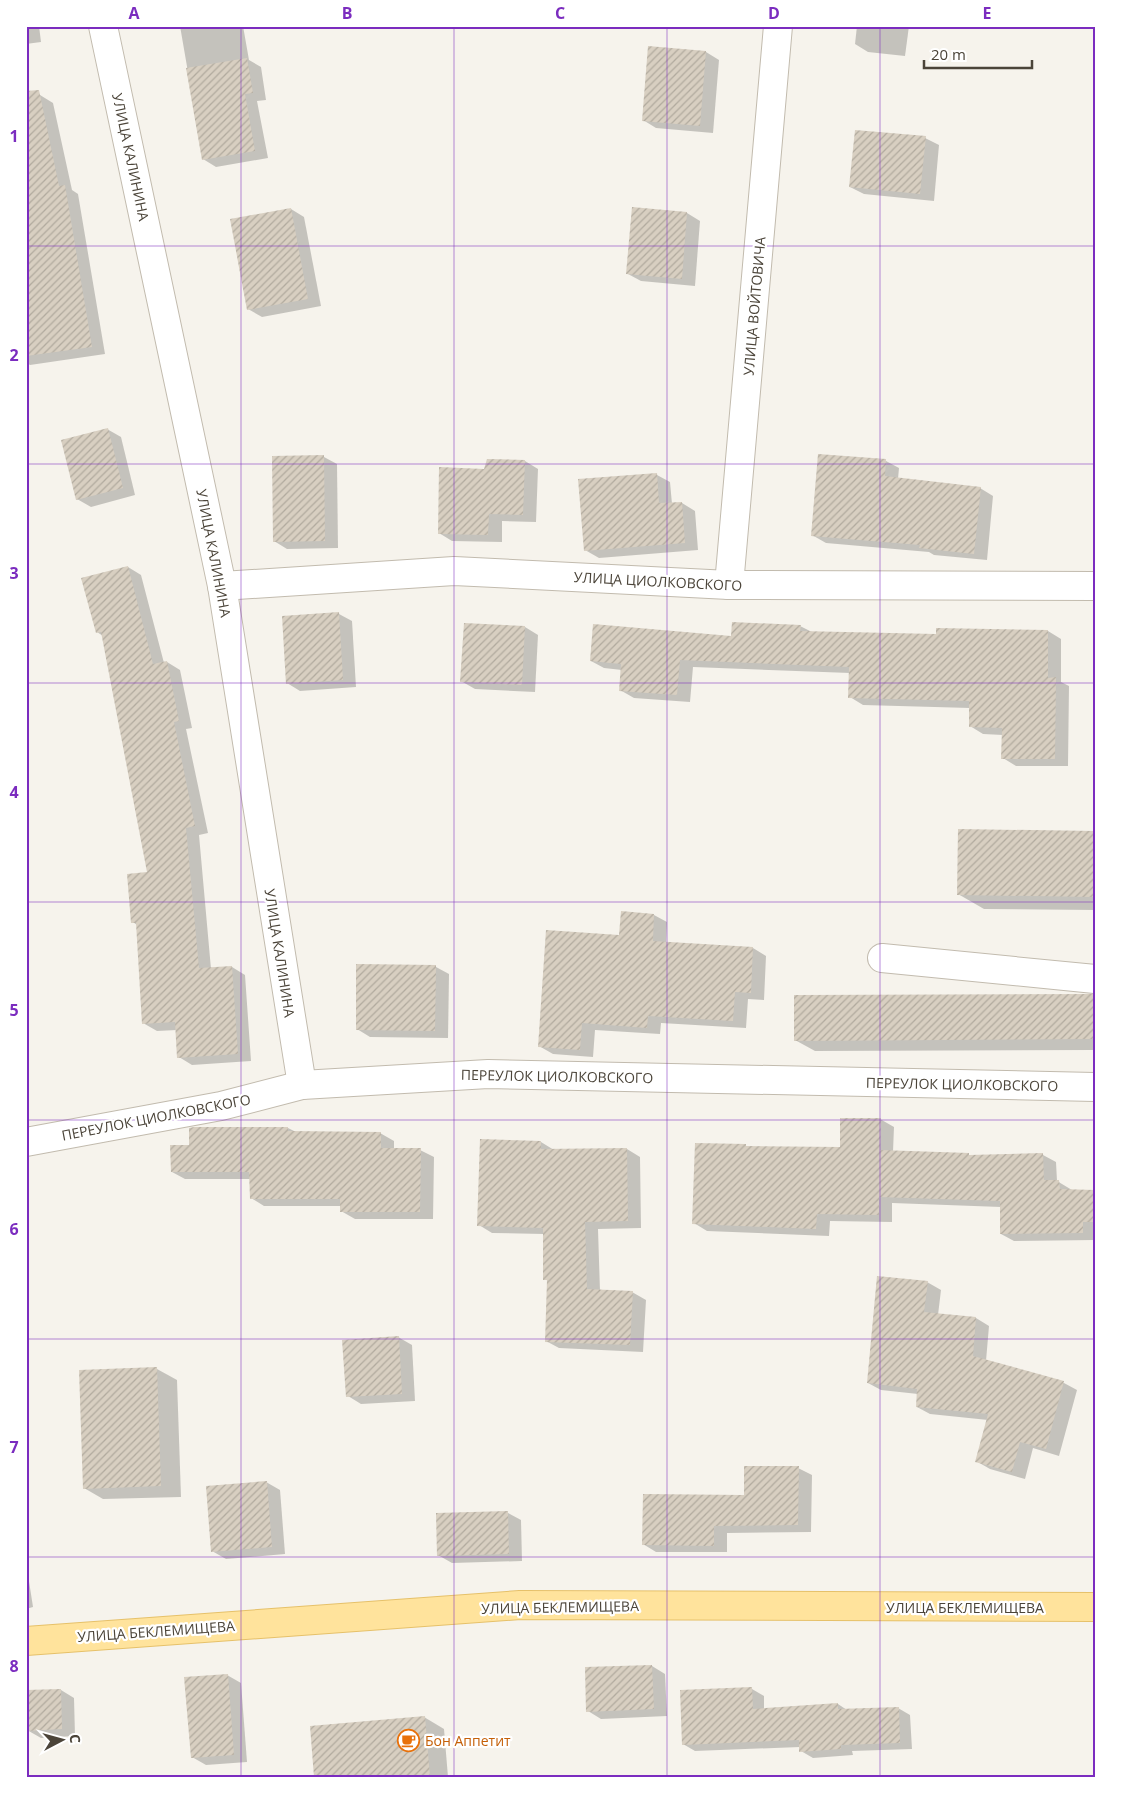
<svg xmlns="http://www.w3.org/2000/svg" width="1121" height="1803" viewBox="0 0 1121 1803" font-family="'Open Sans',sans-serif">
<style>
.shadow{fill:#0003}
.building{fill:url(#building-hatch)}
.lines{fill:none;stroke-linecap:round;stroke-linejoin:round}
.minor-casing{stroke:#c2bbae;stroke-width:30}
.major-casing{stroke:#e6c16a;stroke-width:30}
.minor{stroke:#fff;stroke-width:28}
.major{stroke:#ffe39c;stroke-width:28}
.grid{fill:none;stroke:#7b2cbf;stroke-width:1;stroke-opacity:0.55}
.labels{text-anchor:middle;dominant-baseline:central;stroke-width:4.5;stroke-linejoin:round;paint-order:stroke}
.street-label{font-size:14px;fill:#4b4439;stroke:#fff}
.food-label{font-size:14px;fill:#c56008;stroke:#fff;text-anchor:start}
.neatline{fill:none;stroke:#7b2cbf;stroke-width:2}
.grid-label{font-size:16px;text-anchor:middle;font-weight:bold;fill:#7b2cbf}
</style>
<defs>
<pattern id="building-hatch" width="6" height="6" patternUnits="userSpaceOnUse" patternTransform="scale(1.25)"><rect width="6" height="6" fill="#d8cfc1"/><path d="M-1 1l2-2M0 6l6-6M5 7l2-2" fill="none" stroke="#b1aa9e"/></pattern>
</defs>
<rect width="100%" height="100%" fill="#f6f3ec"/>
<g class="shadow">
<polygon points="26,26 39,26 41,42 26,44"/>
<polygon points="180,26 243,26 249,60 261,67 266,100 257,101 268,158 216,167 203,159"/>
<polygon points="857,26 909,26 905,56 868,52 855,44"/>
<polygon points="706,52 719,60 713,133 656,128 643,120"/>
<polygon points="40,95 53,103 72,190 78,194 105,354 30,365 26,362 26,98"/>
<polygon points="925,138 939,145 934,201 864,194 850,187"/>
<polygon points="291,209 304,217 321,306 262,317 248,309"/>
<polygon points="687,213 700,221 695,286 641,281 628,274"/>
<polygon points="107,429 121,437 135,495 91,507 77,499"/>
<polygon points="324,457 337,464 338,548 287,549 274,541"/>
<polygon points="525,461 538,469 536,522 502,521 502,542 452,541 439,533 485,470"/>
<polygon points="886,461 899,468 898,479 980,488 993,496 987,560 934,555 929,552 826,543 812,535"/>
<polygon points="657,475 670,482 672,504 682,503 695,511 698,550 599,558 585,550"/>
<polygon points="128,567 141,575 164,663 167,662 180,670 192,728 186,729 208,833 199,835 211,969 232,967 245,975 251,1061 192,1065 179,1057 177,1030 157,1031 143,1023 137,925 133,922 148,873 103,636 97,632"/>
<polygon points="339,614 352,621 356,687 300,691 287,683"/>
<polygon points="800,626 812,632 937,635 1048,631 1061,639 1061,682 1069,686 1068,766 1016,766 1003,758 1003,735 983,734 970,726 970,708 863,705 850,697 850,673 693,667 690,702 634,698 620,690 622,670 604,668 591,661"/>
<polygon points="525,627 538,635 535,692 475,689 461,681"/>
<polygon points="1095,833 1095,910 984,909 958,894"/>
<polygon points="622,913 654,915 667,922 666,943 753,948 766,956 764,1000 748,999 746,1028 661,1023 660,1034 595,1030 593,1057 553,1054 539,1046 620,936"/>
<polygon points="436,967 449,974 448,1038 370,1037 357,1029"/>
<polygon points="1095,995 1095,1050 815,1051 795,1040"/>
<polygon points="880,1119 894,1127 893,1152 972,1156 1043,1155 1056,1162 1057,1181 1072,1190 1095,1191 1095,1240 1014,1241 1001,1234 1001,1207 892,1203 892,1222 830,1221 829,1236 707,1231 694,1223 745,1146 749,1148 841,1148"/>
<polygon points="288,1128 296,1132 380,1133 394,1141 394,1149 420,1150 434,1157 433,1219 355,1219 341,1211 341,1206 264,1206 251,1198 250,1179 185,1179 172,1172 190,1146"/>
<polygon points="481,1140 541,1142 554,1150 627,1149 640,1157 641,1228 598,1229 600,1291 632,1292 646,1300 643,1352 559,1348 546,1341 548,1281 545,1279 544,1234 492,1233 479,1225"/>
<polygon points="927,1282 941,1290 938,1315 976,1318 989,1326 986,1361 1064,1383 1077,1390 1059,1456 1033,1448 1025,1479 990,1469 976,1461 988,1420 930,1414 917,1407 918,1394 881,1390 868,1383"/>
<polygon points="398,1337 412,1345 415,1401 361,1404 348,1396"/>
<polygon points="157,1369 177,1380 181,1497 103,1499 84,1488"/>
<polygon points="798,1468 812,1475 811,1532 727,1533 727,1552 656,1552 643,1544 745,1497"/>
<polygon points="266,1482 280,1490 285,1554 226,1559 212,1551"/>
<polygon points="508,1513 521,1520 522,1561 452,1563 438,1555"/>
<polygon points="26,1562 33,1607 26,1609"/>
<polygon points="652,1666 665,1674 667,1716 601,1719 588,1711"/>
<polygon points="227,1675 241,1683 247,1762 206,1765 192,1757"/>
<polygon points="752,1689 764,1696 764,1710 838,1704 847,1710 898,1708 910,1715 912,1749 852,1751 853,1755 813,1758 801,1751 800,1747 695,1751 683,1744"/>
<polygon points="61,1690 74,1698 75,1736 41,1738 27,1730"/>
<polygon points="424,1717 444,1729 448,1777 315,1777"/>
</g>
<g class="building">
<polygon points="648,46 706,51 700,126 642,121"/>
<polygon points="247,58 253,93 245,94 255,151 202,160 186,68"/>
<polygon points="39,90 59,186 65,185 92,347 26,356 26,91"/>
<polygon points="855,130 926,136 920,194 849,187"/>
<polygon points="632,207 687,212 682,279 626,274"/>
<polygon points="291,208 308,299 247,310 230,219"/>
<polygon points="108,428 123,488 76,500 61,440"/>
<polygon points="818,454 886,459 885,476 981,487 974,554 919,548 920,545 811,536"/>
<polygon points="324,455 325,541 273,542 272,456"/>
<polygon points="487,459 525,460 523,515 489,514 488,535 438,534 439,467 484,469"/>
<polygon points="657,473 659,503 682,502 685,543 584,551 578,479"/>
<polygon points="128,566 153,664 167,661 179,721 174,722 195,826 186,828 199,968 232,966 238,1054 177,1058 175,1022 142,1024 136,923 131,923 127,874 147,872 101,632 96,633 81,578"/>
<polygon points="339,612 343,680 286,684 282,616"/>
<polygon points="732,622 801,625 800,631 936,634 936,628 1048,630 1048,678 1056,677 1055,759 1001,759 1002,728 969,727 969,701 848,698 849,667 680,660 677,695 619,691 621,664 590,661 593,624 731,636"/>
<polygon points="464,623 525,626 522,685 460,682"/>
<polygon points="958,829 1095,831 1095,897 957,895"/>
<polygon points="621,911 654,914 653,941 753,947 751,993 735,992 733,1021 648,1016 647,1028 582,1023 580,1050 538,1047 546,930 619,935"/>
<polygon points="356,964 436,965 435,1031 356,1030"/>
<polygon points="1095,994 1095,1039 794,1041 794,995"/>
<polygon points="840,1118 881,1118 880,1150 969,1153 969,1155 1043,1153 1044,1180 1059,1180 1060,1189 1095,1190 1095,1222 1083,1222 1083,1233 1000,1234 1000,1201 879,1197 879,1215 817,1214 816,1229 692,1224 695,1143 746,1144 746,1146 840,1147"/>
<polygon points="194,1127 288,1127 288,1131 381,1132 381,1148 421,1148 420,1212 340,1212 340,1199 250,1199 249,1172 171,1172 170,1145 189,1145 189,1128"/>
<polygon points="480,1139 541,1141 541,1149 627,1148 628,1221 585,1222 587,1289 633,1291 630,1345 545,1342 547,1280 543,1280 543,1228 477,1226"/>
<polygon points="877,1276 928,1281 924,1312 976,1317 973,1356 1064,1381 1046,1449 1020,1442 1012,1472 975,1462 988,1414 916,1407 917,1389 867,1383"/>
<polygon points="399,1336 402,1394 346,1397 342,1340"/>
<polygon points="157,1367 161,1486 83,1489 79,1370"/>
<polygon points="744,1466 799,1466 798,1525 714,1526 714,1546 642,1545 643,1494 744,1495"/>
<polygon points="267,1481 272,1547 211,1552 206,1486"/>
<polygon points="508,1511 509,1554 437,1556 436,1513"/>
<polygon points="652,1665 654,1709 586,1712 585,1667"/>
<polygon points="228,1674 234,1755 191,1758 184,1677"/>
<polygon points="752,1687 753,1709 838,1703 838,1709 899,1707 900,1743 841,1745 841,1749 799,1752 799,1740 682,1745 680,1690"/>
<polygon points="61,1689 62,1729 26,1731 26,1690"/>
<polygon points="425,1716 430,1777 314,1777 310,1726"/>
</g>
<g class="lines">
<defs>
<g id="minor">
<polyline points="103,26 222,586 302,1085"/>
<polyline points="729,585 778,26"/>
<polyline points="222,586 454,571 729,585 1095,586"/>
<polyline points="882,958 1095,979"/>
<polyline points="26,1142 221,1106 302,1085 488,1074 1095,1087"/>
</g>
<polyline id="major" points="26,1641 520,1605 1095,1607"/>
</defs>
<use href="#minor" class="minor-casing"/>
<use href="#major" class="major-casing"/>
<use href="#minor" class="minor"/>
<use href="#major" class="major"/>
</g>
<path class="grid" d="M241,26V1777M454,26V1777M667,26V1777M880,26V1777M26,246H1095M26,464H1095M26,683H1095M26,902H1095M26,1120H1095M26,1339H1095M26,1557H1095"/>
<defs>
<symbol id="cafe-ring" viewBox="-11 -11 22 22"><circle r="9.5" fill="#fff" stroke="#e8710a" stroke-width="1.5"/><path d="M-5.5-4.5H6V0H3Q3 3.5 0 3.5H-2.5Q-5.5 3.5-5.5 0ZM3-3.2v2h1.7v-2ZM-6 4.5H4V6H-6Z" fill="#e8710a"/></symbol>
</defs>
<g fill-rule="evenodd">
<use href="#cafe-ring" x="396" y="1728" width="25" height="25"/>
</g>
<g class="labels">
<g class="street-label">
<text transform="translate(131 157) rotate(78)">УЛИЦА КАЛИНИНА</text>
<text transform="translate(754 306) rotate(-85)">УЛИЦА ВОЙТОВИЧА</text>
<text transform="translate(214 553) rotate(79)">УЛИЦА КАЛИНИНА</text>
<text transform="translate(658 581) rotate(3)">УЛИЦА ЦИОЛКОВСКОГО</text>
<text transform="translate(280 953) rotate(81)">УЛИЦА КАЛИНИНА</text>
<text transform="translate(557 1076) rotate(1)">ПЕРЕУЛОК ЦИОЛКОВСКОГО</text>
<text transform="translate(962 1084) rotate(1)">ПЕРЕУЛОК ЦИОЛКОВСКОГО</text>
<text transform="translate(156 1117) rotate(-11)">ПЕРЕУЛОК ЦИОЛКОВСКОГО</text>
<text transform="translate(560 1607) rotate(-1)">УЛИЦА БЕКЛЕМИЩЕВА</text>
<text x="965" y="1607">УЛИЦА БЕКЛЕМИЩЕВА</text>
<text transform="translate(156 1631) rotate(-4)">УЛИЦА БЕКЛЕМИЩЕВА</text>
</g>
<g class="food-label">
<text x="425" y="1740">Бон Аппетит</text>
</g>
</g>
<rect width="1121" height="1803" fill="none" stroke="#ffffff" stroke-width="55"/>
<g transform="translate(62 1740) rotate(84)" stroke="#ffffff" stroke-width="4" paint-order="stroke">
<path d="M0-4L9 19L0 12L-9 19Z" fill="#4b4439"/>
<text y="-8" font-size="14" font-weight="bold" text-anchor="middle" fill="#4b4439">С</text>
</g>
<path d="M924 60v8h108v-8" fill="none" stroke="#4b4439" stroke-width="2.5"/>
<text x="931" y="60" font-size="15" fill="#4b4439" stroke="#ffffff" stroke-width="4" paint-order="stroke">20 m</text>
<rect x="28" y="28" width="1066" height="1748" class="neatline"/>
<g class="grid-label">
<text x="134" y="19">A</text>
<text x="347" y="19">B</text>
<text x="560" y="19">C</text>
<text x="774" y="19">D</text>
<text x="987" y="19">E</text>
<text x="14" y="142">1</text>
<text x="14" y="361">2</text>
<text x="14" y="579">3</text>
<text x="14" y="798">4</text>
<text x="14" y="1016">5</text>
<text x="14" y="1235">6</text>
<text x="14" y="1453">7</text>
<text x="14" y="1672">8</text>
</g>
</svg>
